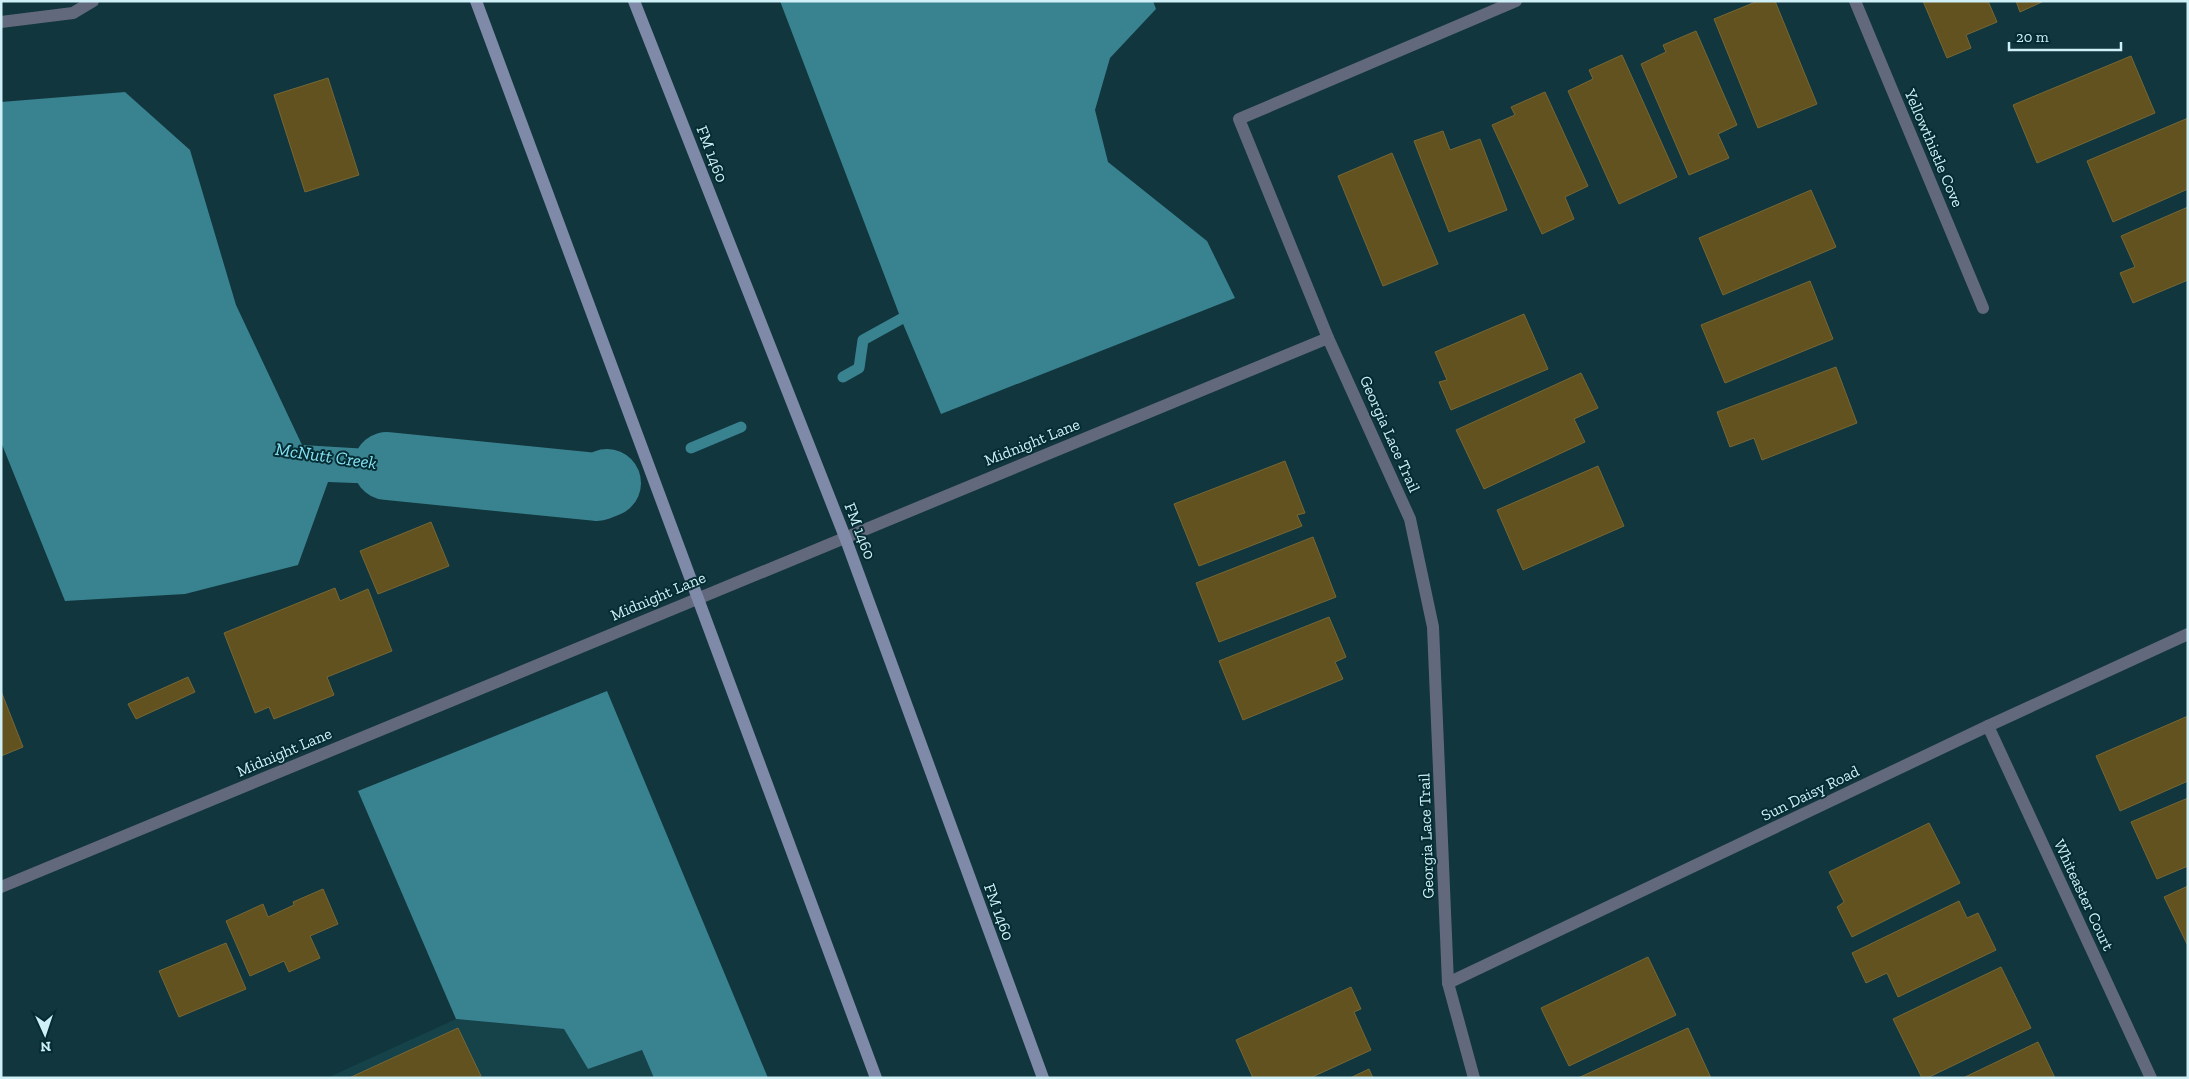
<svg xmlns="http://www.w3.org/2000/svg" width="2189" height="1079" viewBox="0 0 2189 1079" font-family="'Zilla Slab',serif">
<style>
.built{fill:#16424a}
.water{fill:#39828f}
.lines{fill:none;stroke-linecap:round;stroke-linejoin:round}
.stream{stroke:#39828f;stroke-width:11}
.river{stroke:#39828f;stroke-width:68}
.building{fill:#62521f;stroke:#776734}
.lane{stroke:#63697d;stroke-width:12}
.street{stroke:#63697d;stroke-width:12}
.secondary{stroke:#7f89a8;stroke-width:12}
.labels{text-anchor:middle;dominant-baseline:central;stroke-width:4;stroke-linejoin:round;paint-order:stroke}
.street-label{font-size:16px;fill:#cff0f7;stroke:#052c32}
.water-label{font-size:18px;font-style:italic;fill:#85e2f5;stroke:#052c32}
</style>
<rect width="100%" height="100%" fill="#11363d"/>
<polygon class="built" points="456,1019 564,1029 588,1069 642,1050 654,1078 327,1078"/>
<g class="water">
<polygon points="780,1 1153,1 1156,9 1110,58 1095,110 1108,162 1207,241 1235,298 941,414 901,319"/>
<polygon points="125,92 190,150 236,305 302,445 470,455 486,488 328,482 298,565 185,594 65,601 1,442 1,102"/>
<polygon points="607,691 768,1078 654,1078 642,1050 588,1069 564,1029 456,1019 358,791"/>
</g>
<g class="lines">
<g class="stream">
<polyline points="843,377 859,368 863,340 901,319 914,315"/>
<polyline points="691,448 741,427"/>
</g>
<polyline class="river" points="387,466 597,487 607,483"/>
</g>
<g class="building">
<polygon points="1758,1 1775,1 1817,104 1758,128 1714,19"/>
<polygon points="1923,1 1988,1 1997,22 1966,35 1971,48 1947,58"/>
<polygon points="2016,1 2044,1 2020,12"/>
<polygon points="1696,31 1737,125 1718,134 1729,158 1689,175 1641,64 1666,52 1663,45"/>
<polygon points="1622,55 1677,177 1619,204 1568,91 1593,79 1589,70"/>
<polygon points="2131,56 2155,113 2037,163 2013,105"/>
<polygon points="328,78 359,175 305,192 274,95"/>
<polygon points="1545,92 1588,186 1565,197 1574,219 1542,234 1492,125 1515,115 1511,107"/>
<polygon points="2188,118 2188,189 2113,222 2087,161"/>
<polygon points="1443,131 1450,150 1480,139 1507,210 1449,232 1414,141"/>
<polygon points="1392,153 1438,264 1383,286 1338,176"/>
<polygon points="1811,190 1836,247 1723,295 1699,238"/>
<polygon points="2188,207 2188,280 2133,303 2120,273 2135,267 2121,236"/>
<polygon points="1810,281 1833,339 1725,383 1701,325"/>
<polygon points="1524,314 1548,369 1451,410 1439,382 1447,380 1435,352"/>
<polygon points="1836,367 1857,423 1762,460 1754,438 1730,447 1717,412"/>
<polygon points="1581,373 1598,408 1574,419 1585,442 1484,489 1456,430"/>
<polygon points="1285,461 1305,513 1297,515 1302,526 1199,566 1174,504"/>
<polygon points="1598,466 1624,526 1523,570 1497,510"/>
<polygon points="431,522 449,566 378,594 360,551"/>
<polygon points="1313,537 1336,597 1219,642 1196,583"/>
<polygon points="335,588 340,601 368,589 392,651 327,677 334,695 274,719 269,707 255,713 224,633"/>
<polygon points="1329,617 1346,657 1335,662 1343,679 1243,720 1219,661"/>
<polygon points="188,677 195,692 136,719 128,704"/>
<polygon points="1,691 23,747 1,756"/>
<polygon points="2188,716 2188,781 2120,811 2096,756"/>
<polygon points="2188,798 2188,866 2157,879 2131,822"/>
<polygon points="1929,823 1960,883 1852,937 1837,907 1844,902 1829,872"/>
<polygon points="2188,886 2188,946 2164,897"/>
<polygon points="323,889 338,924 310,936 320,958 289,972 284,961 250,976 226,921 263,904 268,917 294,905 293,902"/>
<polygon points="1959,901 1967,918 1978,913 1996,950 1898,997 1887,973 1866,983 1852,953"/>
<polygon points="226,943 246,989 179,1017 159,971"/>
<polygon points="1648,957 1676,1015 1569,1066 1541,1008"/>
<polygon points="2001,967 2031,1028 1927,1078 1922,1078 1893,1019"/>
<polygon points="1351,987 1361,1009 1354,1012 1371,1050 1310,1078 1253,1078 1236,1040"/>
<polygon points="458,1028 481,1076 476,1078 349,1078"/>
<polygon points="1688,1028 1711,1078 1578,1078"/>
<polygon points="2038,1042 2055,1078 1963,1078"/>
<polygon points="1369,1069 1373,1078 1350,1078"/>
</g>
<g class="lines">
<polyline class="lane" points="1,22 73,13 93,1"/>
<g class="street">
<polyline points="1855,1 1983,308"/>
<polyline points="1988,726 2151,1078"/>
<polyline points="1,887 1328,338"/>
<polyline points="1448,983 1988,726 2188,634"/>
<polyline points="1474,1078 1448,983 1433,627 1410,519 1328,338 1239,119 1516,1"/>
</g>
<g class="secondary">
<polyline points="476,1 876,1078"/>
<polyline points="634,1 845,537 1043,1078"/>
</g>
</g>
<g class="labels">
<g class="street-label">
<text transform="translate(1934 148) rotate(67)">Yellowthistle Cove</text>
<text transform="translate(712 154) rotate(69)">FM 1460</text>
<text transform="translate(1390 434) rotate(66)">Georgia Lace Trail</text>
<text transform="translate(1032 442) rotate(-22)">Midnight Lane</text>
<text transform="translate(860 531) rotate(69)">FM 1460</text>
<text transform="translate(658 596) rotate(-23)">Midnight Lane</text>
<text transform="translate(284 752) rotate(-23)">Midnight Lane</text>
<text transform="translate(1810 793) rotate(-26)">Sun Daisy Road</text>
<text transform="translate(1426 836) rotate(-92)">Georgia Lace Trail</text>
<text transform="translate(2084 895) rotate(65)">Whiteaster Court</text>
<text transform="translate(999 912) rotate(70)">FM 1460</text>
</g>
<g class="water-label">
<text transform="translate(326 456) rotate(8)">McNutt Creek</text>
</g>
</g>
<rect width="2189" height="1079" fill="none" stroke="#cff0f7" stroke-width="5"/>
<g transform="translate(45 1034) rotate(177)" stroke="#052c32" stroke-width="4" paint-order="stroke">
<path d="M0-4L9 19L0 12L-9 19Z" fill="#cff0f7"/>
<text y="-8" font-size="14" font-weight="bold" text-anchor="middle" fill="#cff0f7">N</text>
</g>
<path d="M2009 42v8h112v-8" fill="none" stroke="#cff0f7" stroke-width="2.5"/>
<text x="2016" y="42" font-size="15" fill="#cff0f7" stroke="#052c32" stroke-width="4" paint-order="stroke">20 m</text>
</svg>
